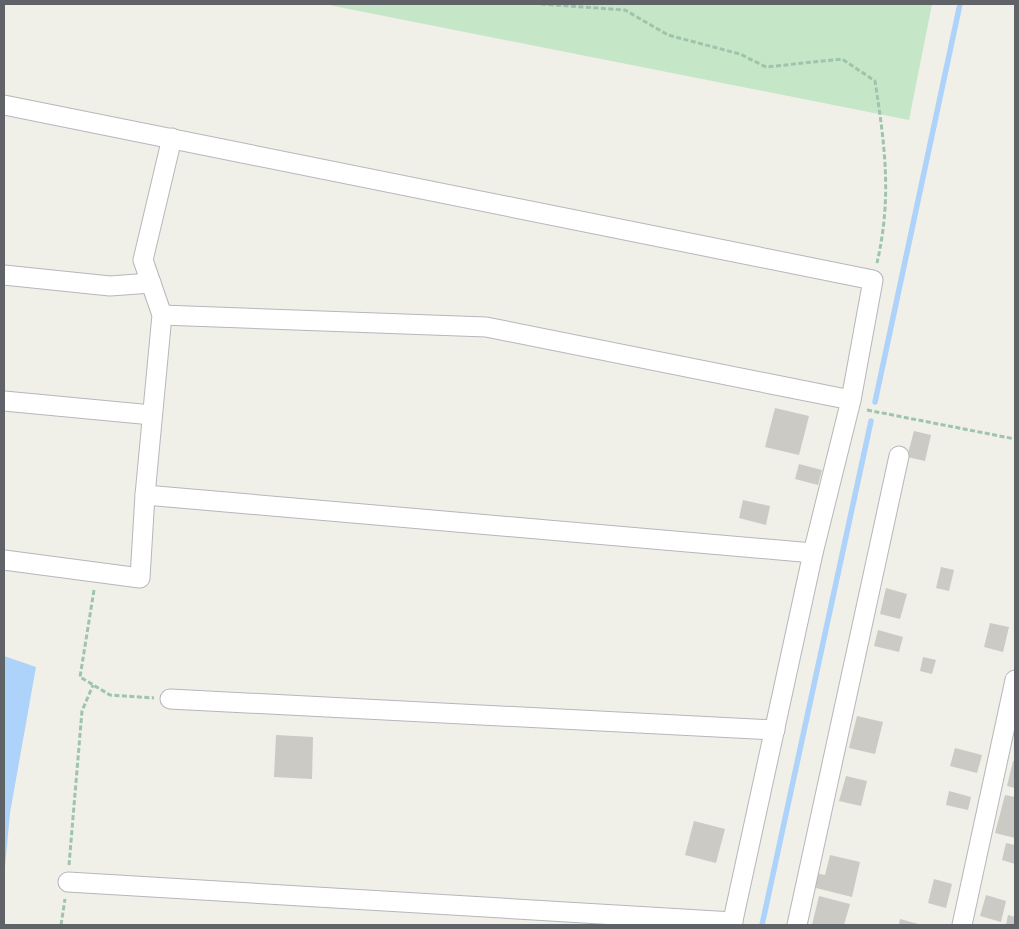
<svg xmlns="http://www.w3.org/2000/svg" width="1019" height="929" viewBox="0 0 1019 929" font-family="'Alegreya Sans',sans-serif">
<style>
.green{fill:#c6e6c8}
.water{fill:#add3fb}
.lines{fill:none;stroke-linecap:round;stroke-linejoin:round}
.stream{stroke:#add3fb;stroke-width:5.5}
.building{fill:#cccac4}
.minor-casing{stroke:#b5b7bb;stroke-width:21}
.path{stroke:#9ec4ac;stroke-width:3;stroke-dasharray:5 2.5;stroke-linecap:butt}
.minor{stroke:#fff;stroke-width:19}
</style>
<rect width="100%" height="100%" fill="#f0efe8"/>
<polygon class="green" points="324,4 932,4 909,120"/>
<polygon class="water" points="4,656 36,667 10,813 4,878"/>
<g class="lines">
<g class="stream">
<polyline points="875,402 960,4"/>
<polyline points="762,925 871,421"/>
</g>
</g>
<g class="building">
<polygon points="775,408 809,416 799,455 765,447"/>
<polygon points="914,431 931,435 925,461 907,457"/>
<polygon points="799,464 822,470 818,485 795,479"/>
<polygon points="743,500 770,506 766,525 739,518"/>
<polygon points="941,567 954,570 949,591 936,588"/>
<polygon points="886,588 907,594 900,619 880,614"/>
<polygon points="990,623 1009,627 1003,652 984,647"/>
<polygon points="878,630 903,637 899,652 874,646"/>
<polygon points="923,657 936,660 932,674 920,671"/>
<polygon points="857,716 883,722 875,754 849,748"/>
<polygon points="276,735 313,737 312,779 274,777"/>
<polygon points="955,748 982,755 977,773 950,766"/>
<polygon points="1013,761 1015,761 1015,788 1007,786"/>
<polygon points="846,776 867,781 861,806 839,801"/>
<polygon points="949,791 971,797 968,810 946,805"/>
<polygon points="1005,795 1015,797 1015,838 995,833"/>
<polygon points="694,821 725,829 716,863 685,855"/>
<polygon points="1006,843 1015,845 1015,864 1002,860"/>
<polygon points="830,855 860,862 852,897 812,887 816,873 825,875"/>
<polygon points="934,879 952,884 946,908 928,903"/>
<polygon points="986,895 1006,901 1001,922 980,916"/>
<polygon points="819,896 850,904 844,925 812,925"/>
<polygon points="1008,915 1015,917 1015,925 1006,925"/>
<polygon points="900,919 922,925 899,925"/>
</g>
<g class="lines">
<defs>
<g id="minor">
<polyline points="4,105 873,280 851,400 813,553 732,925"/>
<polyline points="4,275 110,286 151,283"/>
<polyline points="162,315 486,327 851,400"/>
<polyline points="4,401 152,415"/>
<polyline points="145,495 813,553"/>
<polyline points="4,560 140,578 145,495 162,315 143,260 172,138"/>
<polyline points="170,699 775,730"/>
<polyline points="68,882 733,922"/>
<polyline points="797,925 899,456"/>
<polyline points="962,925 1015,680"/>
</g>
</defs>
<use href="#minor" class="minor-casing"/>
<g class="path">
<path d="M541,4L625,10L668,35L740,54L766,67L842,59L875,81C885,146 892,198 877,263"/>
<polyline points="867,410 1015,439"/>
<polyline points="94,590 80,677 110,695 154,698"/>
<polyline points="69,865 82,711 93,685"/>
<polyline points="61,925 65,899"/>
</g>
<use href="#minor" class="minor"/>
</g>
<rect width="1019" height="929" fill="none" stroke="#5f6267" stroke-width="10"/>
</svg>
